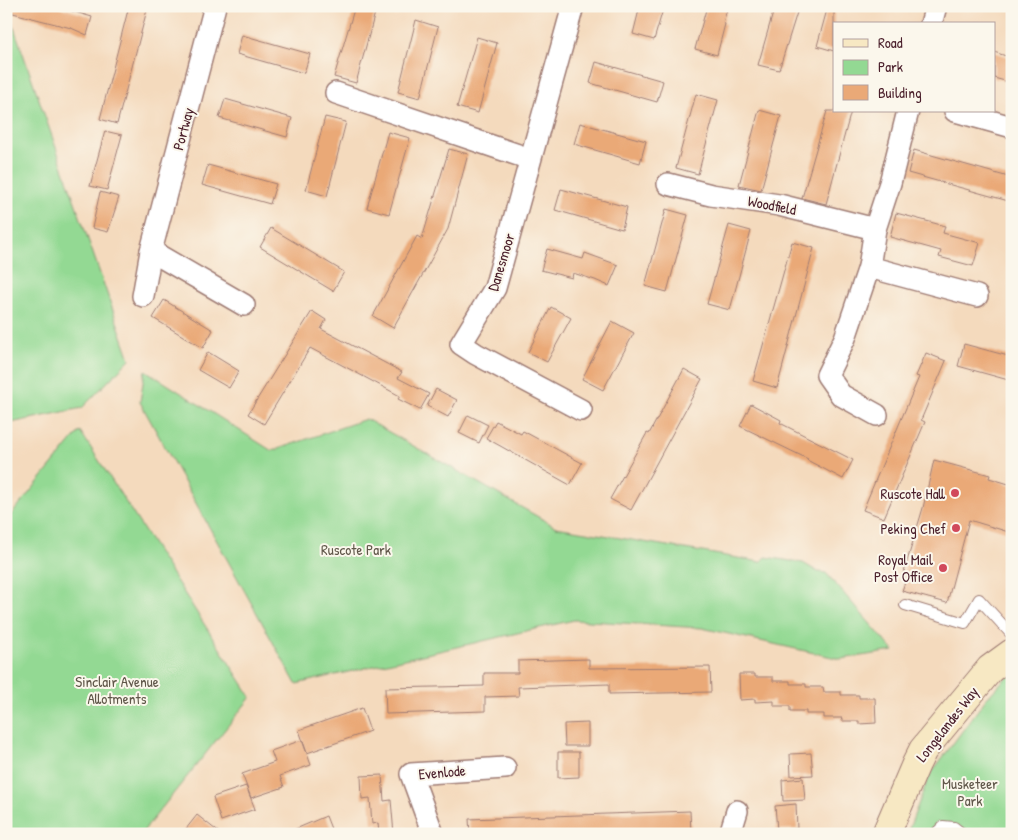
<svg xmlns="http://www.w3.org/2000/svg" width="1018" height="840" viewBox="0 0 1018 840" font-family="'Patrick Hand',sans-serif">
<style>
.green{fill:#93d993;stroke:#6e7c5f}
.building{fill:#eaa977}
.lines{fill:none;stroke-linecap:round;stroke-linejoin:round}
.lane-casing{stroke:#9f7c74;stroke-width:12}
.street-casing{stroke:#9f7c74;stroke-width:24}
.secondary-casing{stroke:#9f7c74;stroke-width:30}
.lane{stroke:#fff;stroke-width:10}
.street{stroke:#fff;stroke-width:21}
.secondary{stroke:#f7e8c3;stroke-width:28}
.poi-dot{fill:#d1495b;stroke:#fbf7ec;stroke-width:2}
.labels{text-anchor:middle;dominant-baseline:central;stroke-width:4;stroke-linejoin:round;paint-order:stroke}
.street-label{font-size:15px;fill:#4a1f2b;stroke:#fbf7ec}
.poi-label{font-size:15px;fill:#4a1f2b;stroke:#fbf7ec;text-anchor:end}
.park-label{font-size:15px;fill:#60574a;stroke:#fbf7ec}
</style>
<rect width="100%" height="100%" fill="#fbf7ec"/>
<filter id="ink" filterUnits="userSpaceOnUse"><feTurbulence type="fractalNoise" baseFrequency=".02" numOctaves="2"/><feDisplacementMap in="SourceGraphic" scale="10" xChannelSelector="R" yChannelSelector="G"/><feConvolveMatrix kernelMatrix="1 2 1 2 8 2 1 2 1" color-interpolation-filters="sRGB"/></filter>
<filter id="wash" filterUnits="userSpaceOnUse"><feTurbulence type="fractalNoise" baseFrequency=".0096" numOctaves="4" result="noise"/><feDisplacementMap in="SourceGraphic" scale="20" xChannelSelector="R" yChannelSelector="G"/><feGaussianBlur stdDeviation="1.12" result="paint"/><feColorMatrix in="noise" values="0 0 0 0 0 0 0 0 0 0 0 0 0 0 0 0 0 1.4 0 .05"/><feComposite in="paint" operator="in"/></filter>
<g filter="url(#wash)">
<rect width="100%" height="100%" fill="#f4dabd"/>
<g class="green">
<polygon points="6,12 13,25 130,359 82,408 6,424"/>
<polygon points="145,370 272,451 366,419 556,527 761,562 766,557 803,563 818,572 826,573 894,651 841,659 702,628 574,620 296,684 140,402"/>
<polygon points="80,431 251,697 141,834 6,834 6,521"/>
<polygon points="1012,671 1012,834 907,834 929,776 986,699"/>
</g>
<g id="blocks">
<g class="building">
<polygon points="10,6 55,6 92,17 87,35 71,28 9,12"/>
<polygon points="129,6 148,6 117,124 100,119"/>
<polygon points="355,6 366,6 376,9 356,83 334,77"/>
<polygon points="640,6 664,6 654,40 633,34"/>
<polygon points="707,6 728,6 723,23 725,24 717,55 695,49"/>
<polygon points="775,6 799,6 779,70 758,65"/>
<polygon points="828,6 834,6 834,51 817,46"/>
<polygon points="416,20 438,27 420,98 398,92"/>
<polygon points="242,35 310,54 304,73 237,54"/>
<polygon points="477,37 497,43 478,113 457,107"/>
<polygon points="994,52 1012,58 1012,83 994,78"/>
<polygon points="596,62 663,81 657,102 590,83"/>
<polygon points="696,94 718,100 698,174 676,168"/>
<polygon points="225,99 292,118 287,137 219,118"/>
<polygon points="759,110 781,116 761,190 739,185"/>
<polygon points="827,111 851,111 826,204 802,198"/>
<polygon points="325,117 346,122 327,196 306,190"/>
<polygon points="580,123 646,141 640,163 574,144"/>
<polygon points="105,131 122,135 107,190 90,186"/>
<polygon points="388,132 410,138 389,214 367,208"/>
<polygon points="449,149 468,154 448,229 393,328 373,316 417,236 422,239"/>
<polygon points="914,150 1012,178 1012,202 908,173"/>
<polygon points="208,165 276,184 270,204 202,185"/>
<polygon points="561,189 627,207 622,229 555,210"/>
<polygon points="100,192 119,197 108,232 92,228"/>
<polygon points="666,209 688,215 667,292 645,286"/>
<polygon points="896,213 945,226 943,233 980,243 973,266 939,257 941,251 890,237"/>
<polygon points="729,225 751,231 730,310 707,304"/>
<polygon points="271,228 344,272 333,291 260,247"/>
<polygon points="792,242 814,248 777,388 753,381"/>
<polygon points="547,249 583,259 585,253 618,265 609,286 595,280 573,273 572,278 541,270"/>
<polygon points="164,300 213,330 203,348 153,318"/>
<polygon points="551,307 571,318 547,362 528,352"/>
<polygon points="312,311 326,320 321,329 402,372 398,378 429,394 420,410 398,399 400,396 310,348 264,424 248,414"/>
<polygon points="612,321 634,333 603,390 582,379"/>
<polygon points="964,344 1012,357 1012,381 958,366"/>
<polygon points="208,352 239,371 229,388 198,370"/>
<polygon points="926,353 946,361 921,420 925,422 884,518 863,510 919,377 916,376"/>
<polygon points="684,369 702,379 631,510 610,499 647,433 649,434"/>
<polygon points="436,389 457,400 448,417 427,406"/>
<polygon points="751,404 781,420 780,423 853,460 843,479 807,460 808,459 740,426"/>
<polygon points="468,415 488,425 479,443 459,433"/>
<polygon points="496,421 521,434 523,431 582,463 570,485 486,438"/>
<polygon points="934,460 990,475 989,478 1012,485 1012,533 969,520 947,603 902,591 906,579 902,578 923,508"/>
<polygon points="589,659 589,668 710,667 711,692 609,694 609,684 518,687 519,696 485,697 485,711 386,714 385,688 484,686 484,673 518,673 518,661"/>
<polygon points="739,674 755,674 755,677 773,677 773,681 790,681 790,684 806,684 806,687 823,687 824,692 841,692 841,695 859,695 859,698 875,698 876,723 859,724 859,721 841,721 842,718 824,718 824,714 806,714 806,711 790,711 790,706 774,706 774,701 755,702 755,699 740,700"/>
<polygon points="362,708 370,731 307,753 299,730"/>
<polygon points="588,723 588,746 565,746 564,724"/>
<polygon points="302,740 311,765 280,776 284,787 251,798 242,774 275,762 271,751"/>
<polygon points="558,752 579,752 579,777 558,778"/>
<polygon points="811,753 813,775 791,776 790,754"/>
<polygon points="382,775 384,801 391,800 394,834 379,834 378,823 372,824 370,798 362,799 361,776"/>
<polygon points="803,778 805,800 783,801 782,780"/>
<polygon points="246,786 255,809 221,821 213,797"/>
<polygon points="796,804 797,829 777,830 775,806"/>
<polygon points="690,811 691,834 470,834 469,819"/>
<polygon points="197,815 221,834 182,834"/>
<polygon points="326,816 333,834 284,834"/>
</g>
</g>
</g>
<g filter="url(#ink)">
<use href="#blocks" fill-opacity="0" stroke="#9f7c74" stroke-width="1"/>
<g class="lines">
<defs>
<g id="lane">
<polyline points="905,605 965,623 979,599 1012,635"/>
<polyline points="935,834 943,826 954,827 963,834"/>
</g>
<g id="street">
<polyline points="573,6 495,288 461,344 476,354 581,410"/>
<polyline points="931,24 936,6"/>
<polyline points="336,93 530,159"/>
<polyline points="955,111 1012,127"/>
<polyline points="668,184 711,195 779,205 875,229"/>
<polyline points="151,251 244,305"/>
<polyline points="869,267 977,296"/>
<polyline points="143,296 151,251 215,6"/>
<polyline points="877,415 841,395 827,375 845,338 869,267 875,229 890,183 908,111"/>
<polyline points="433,834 411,774 505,768"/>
<polyline points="730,834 737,811"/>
</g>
<polyline id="secondary" points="886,834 916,764 923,750 990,669 1012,653"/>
</defs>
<use href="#lane" class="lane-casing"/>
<use href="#street" class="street-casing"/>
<use href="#secondary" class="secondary-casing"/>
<use href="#lane" class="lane"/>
<use href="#street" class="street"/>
<use href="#secondary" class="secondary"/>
</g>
</g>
<g class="poi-dot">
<circle cx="955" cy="493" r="5"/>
<circle cx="956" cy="528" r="5"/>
<circle cx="943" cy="568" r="5"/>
</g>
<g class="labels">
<g class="street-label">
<text transform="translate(183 129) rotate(-75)">Portway</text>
<text transform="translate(772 205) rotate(11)">Woodfield</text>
<text transform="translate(501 262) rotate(-73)">Danesmoor</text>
<text transform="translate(947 724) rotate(-52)">Longelandes Way</text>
<text transform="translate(442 772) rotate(-5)">Evenlode</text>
</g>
<g class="poi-label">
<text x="945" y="493">Ruscote Hall</text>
<text x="946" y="528">Peking Chef</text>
<text x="933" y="559">Royal Mail<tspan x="933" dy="17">Post Office</tspan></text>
</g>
<g class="park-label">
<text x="356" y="549">Ruscote Park</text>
<text x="117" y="681">Sinclair Avenue<tspan x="117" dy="17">Allotments</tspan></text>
<text x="970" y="783">Musketeer<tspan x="970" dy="17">Park</tspan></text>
</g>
</g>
<rect width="1018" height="840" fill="none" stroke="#fbf7ec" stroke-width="25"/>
<rect x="833" y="22" width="162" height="90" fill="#fbf7ec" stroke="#b4a19f"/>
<rect x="843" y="39" width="25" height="8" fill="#f7e8c3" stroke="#b4a19f"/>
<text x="878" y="48" font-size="15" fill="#4a1f2b">Road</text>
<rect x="843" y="60" width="25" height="15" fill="#93d993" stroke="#b4a19f"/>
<text x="878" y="72" font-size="15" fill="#4a1f2b">Park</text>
<rect x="843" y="85" width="25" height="15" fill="#eaa977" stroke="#b4a19f"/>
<text x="878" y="98" font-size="15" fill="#4a1f2b">Building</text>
</svg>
